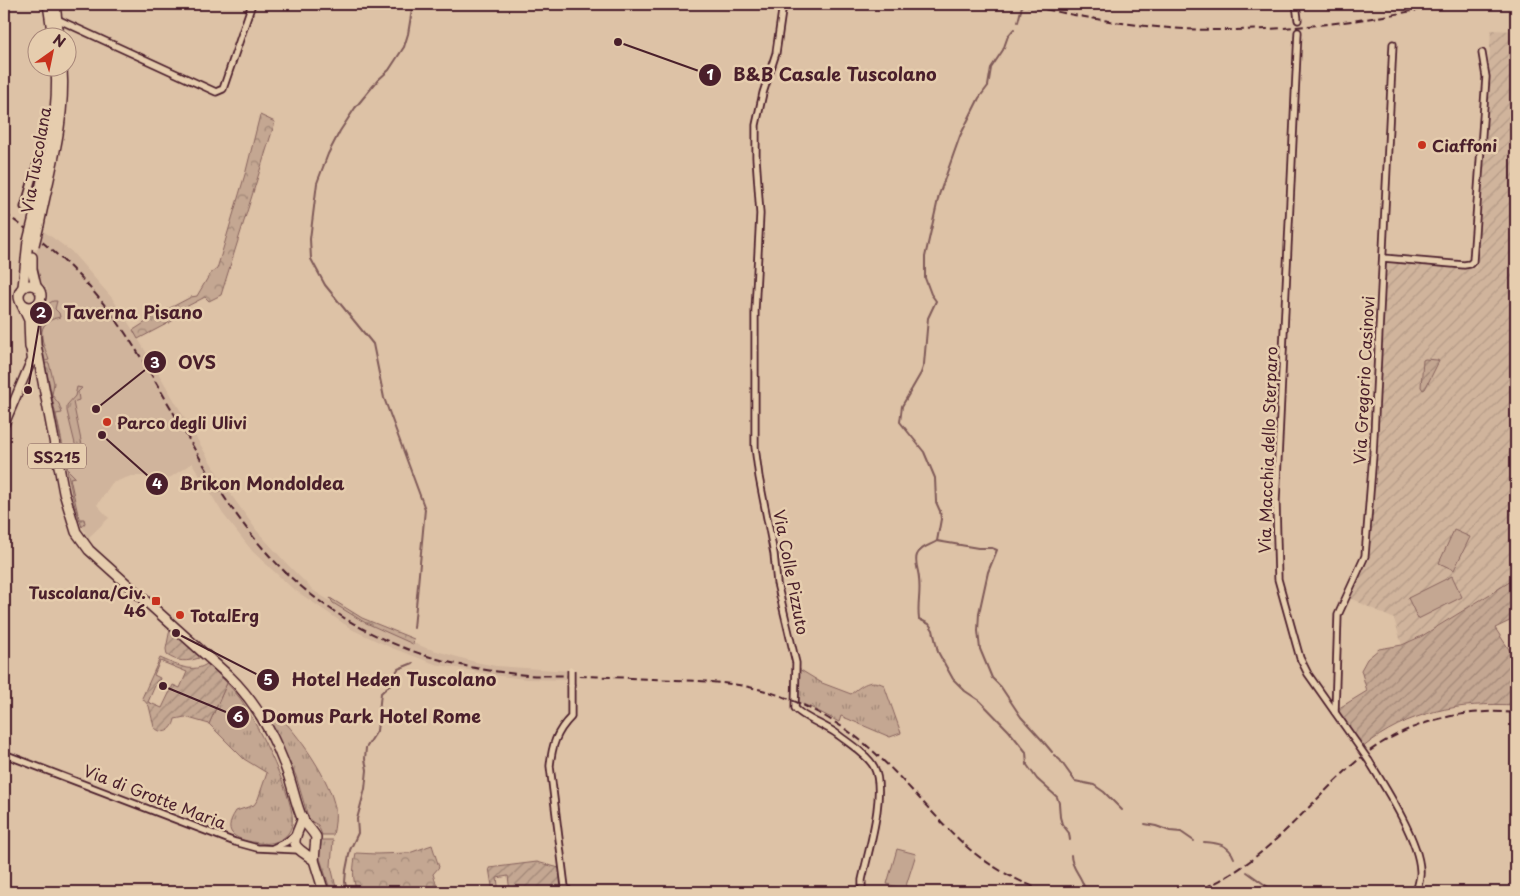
<svg xmlns="http://www.w3.org/2000/svg" width="1520" height="896" viewBox="0 0 1520 896" font-family="'Playpen Sans',sans-serif">
<style>
.built{fill:#d0b49c}
.industrial{fill:url(#industrial-furrows)}
.grass{fill:url(#grass-tufts);stroke:#87635e}
.forest{fill:url(#forest-crowns);stroke:#87635e}
.garden{fill:url(#garden-furrows);stroke:#87635e;fill-rule:evenodd}
.pitch{fill:#c4a792;stroke:#87635e}
.lines{fill:none;stroke-linecap:round;stroke-linejoin:round}
.stream{stroke:#7f5a58;stroke-width:2}
.minor-casing{stroke:#4a1f2b;stroke-width:9}
.tertiary-casing{stroke:#4a1f2b;stroke-width:11}
.secondary-casing{stroke:#4a1f2b;stroke-width:11}
.primary-casing{stroke:#4a1f2b;stroke-width:12}
.minor{stroke:#e6cdae;stroke-width:5.5}
.tertiary{stroke:#e6cdae;stroke-width:7}
.secondary{stroke:#e6cdae;stroke-width:8}
.primary{stroke:#e6cdae;stroke-width:9}
.rail{stroke:#4a1f2b;stroke-width:2;stroke-dasharray:8 4;stroke-linecap:butt}
.minor-bridge-casing{stroke:#4a1f2b;stroke-width:9;stroke-linecap:butt}
.primary-bridge-casing{stroke:#4a1f2b;stroke-width:12;stroke-linecap:butt}
.minor-bridge{stroke:#e6cdae;stroke-width:5.5}
.primary-bridge{stroke:#e6cdae;stroke-width:9}
.poi-dot{fill:#c8321e;stroke:#e6cdae;stroke-width:2}
.labels{text-anchor:middle;dominant-baseline:central;stroke-width:5;stroke-linejoin:round;paint-order:stroke}
.shield{fill:#e6cdae;stroke:#795352;stroke-width:1}
.shield-label{font-size:15px;font-weight:bold;fill:#4a1f2b}
.poi-label{font-size:16px;font-weight:bold;fill:#4a1f2b;stroke:#e6cdae;text-anchor:start}
.street-label{font-size:16px;fill:#4a1f2b;stroke:#e6cdae}
.leader{fill:none;stroke:#4a1f2b;stroke-width:2}
.callout-dot{fill:#4a1f2b;stroke:#e6cdae;stroke-width:2}
.mark-label{font-size:15px;text-anchor:middle;font-weight:bold;fill:#fff}
.callout-label{font-size:18px;text-anchor:middle;font-weight:bold;fill:#4a1f2b;stroke:#e6cdae;stroke-width:5;stroke-linejoin:round;paint-order:stroke}
</style>
<defs>
<pattern id="industrial-furrows" width="10" height="10" patternUnits="userSpaceOnUse" patternTransform="scale(1.25)"><rect width="10" height="10" fill="#d0b49c"/><path d="M-1 1l2-2M0 10L10 0M9 11l2-2" fill="none" stroke="#b49a87"/></pattern>
<pattern id="grass-tufts" width="24" height="20" patternUnits="userSpaceOnUse" patternTransform="scale(1.25)"><rect width="24" height="20" fill="#c4a792"/><path d="M3 7l-1-3M5 7V3M7 7l1-3M15 17l-1-3M17 17v-4M19 17l1-3" fill="none" stroke="#a18777"/></pattern>
<pattern id="forest-crowns" width="20" height="18" patternUnits="userSpaceOnUse" patternTransform="scale(1.25)"><rect width="20" height="18" fill="#c4a792"/><path d="M2 6a3 3 0 1 1 6 0M12 15a3 3 0 1 1 6 0" fill="none" stroke="#a18777"/></pattern>
<pattern id="garden-furrows" width="10" height="10" patternUnits="userSpaceOnUse" patternTransform="scale(1.25)"><rect width="10" height="10" fill="#c4a792"/><path d="M-1 1l2-2M0 10L10 0M9 11l2-2" fill="none" stroke="#a18777"/></pattern>
</defs>
<rect width="100%" height="100%" fill="#ddc2a6"/>
<filter id="ink" filterUnits="userSpaceOnUse"><feTurbulence type="fractalNoise" baseFrequency=".02" numOctaves="2"/><feDisplacementMap in="SourceGraphic" scale="10" xChannelSelector="R" yChannelSelector="G"/><feConvolveMatrix kernelMatrix="1 2 1 2 8 2 1 2 1" color-interpolation-filters="sRGB"/></filter>
<g filter="url(#ink)">
<polygon class="built" points="42,230 71,251 112,298 133,330 224,485 257,531 287,564 314,591 364,622 426,648 475,662 496,666 571,671 571,680 527,679 500,676 435,664 392,648 353,630 292,588 253,552 223,514 192,463 162,483 143,476 131,476 112,483 97,505 109,518 88,538 80,522 74,503 43,351 40,327 42,311 48,303 47,288 37,278 35,270 37,250"/>
<polygon class="industrial" points="1491,30 1516,31 1516,578 1422,636 1402,645 1394,619 1350,598 1369,554 1378,446 1384,261 1476,268"/>
<g class="grass">
<path d="M53,301H57L55,309L59,313L60,317C32,323 43,342 49,360L45,361C42,344 32,311 53,301Z"/>
<polygon points="45,363 49,363 54,383 52,395 59,404 62,413 56,414 65,456 70,455 71,458 68,463 67,469 75,477 70,478 79,519 84,519 85,523 82,527 74,503"/>
<polygon points="77,387 82,388 78,392 79,400 73,402 83,450 77,452 67,411 67,405 75,396"/>
<path d="M799,669L822,683L851,694C862,685 870,678 884,685L901,733L890,737L841,716L839,722L810,707L798,702L796,690Z"/>
<path d="M227,683C233,690 239,696 244,704C257,725 297,802 292,824C289,840 273,845 259,843C238,840 220,835 236,811L254,805L258,799L267,773L244,759L209,724Z"/>
<path d="M273,710L277,713L276,716L281,721L283,720C302,740 330,780 335,808C336,817 335,826 333,835H322L318,825L309,820L296,776L268,716L270,711Z"/>
<polygon points="322,840 333,840 331,866 337,892 331,892 316,846"/>
</g>
<g class="forest">
<polygon points="260,115 275,122 221,295 209,301 205,297 180,310 174,320 138,339 133,330 135,329 155,316 191,297 197,296 210,274 217,269 246,171"/>
<polygon points="330,598 362,618 414,639 413,644 364,622 333,603"/>
<path d="M432,845L439,867L433,874L437,887L433,892H357C352,878 353,867 356,853L376,854L409,853Z"/>
</g>
<g class="garden">
<polygon points="1425,359 1437,360 1439,361 1425,389 1423,390 1421,387 1423,360"/>
<path d="M1516,578V618L1495,628L1516,660V705C1459,702 1408,711 1362,748L1336,710L1367,691L1361,670L1367,659L1379,649L1402,645L1422,636Z"/>
<path d="M170,629L200,655L199,658C187,662 177,662 167,655L166,649Z"/>
<path d="M160,658C175,664 193,675 208,663L227,683L209,724L185,717L175,719C173,731 162,736 154,727L149,706L142,698ZM160,661L187,672L180,688L173,685L162,708L148,702L157,681H159L160,678L154,675Z"/>
<polygon points="537,862 563,869 565,887 570,892 510,892 508,876 497,878 499,892 493,892 489,868"/>
</g>
<g class="pitch">
<polygon points="1454,530 1470,537 1454,570 1439,563"/>
<polygon points="1452,576 1462,597 1418,619 1408,598"/>
<polygon points="897,849 916,854 905,889 887,884"/>
</g>
<g class="lines">
<g class="stream">
<polyline points="413,4 408,34 404,47 389,70 378,80 355,108 340,131 328,154 317,183 310,239 311,259 325,285 373,344 384,398 425,509 414,628"/>
<polyline points="1018,22 1022,6"/>
<path d="M1014,29L1008,36L1003,50L991,68L988,86L979,98L960,136L939,195L925,257V278L931,294L936,301L928,318L924,364L921,373L902,406L900,422L924,452L935,478L936,502L940,511L941,519L937,541C931,545 920,547 917,555C914,562 919,571 919,579C921,594 917,604 919,619L929,624L933,630L938,652L953,679L965,691L980,701L1009,731L1026,752L1027,765L1037,779L1057,797L1059,803L1060,817L1062,824L1069,833L1070,840"/>
<polyline points="937,541 978,548 992,548 997,550 988,572 979,613 978,631 980,649 992,678 1001,687 1021,717 1042,740 1052,752"/>
<polyline points="1054,755 1060,760 1075,781 1094,785 1104,792 1122,810"/>
<polyline points="1145,824 1156,826 1170,831 1181,832 1194,841"/>
<path d="M1204,842C1217,843 1229,844 1234,858"/>
<path d="M1071,855C1071,868 1081,875 1084,887"/>
<polyline points="1247,872 1275,892"/>
<polyline points="347,892 345,882 346,870 350,850 358,833 357,819 365,789 367,770 365,759 366,748 377,731 381,693 392,683 393,678 398,669 413,663"/>
</g>
<defs>
<g id="minor">
<path d="M783,4L776,53L763,93L756,125V157L760,214L755,311V447L759,477L774,554L777,583L796,663L795,708C803,718 825,725 837,734C847,742 868,755 874,767C887,792 868,852 862,880V892"/>
<polyline points="1296,4 1298,20"/>
<polyline points="57,19 216,92 223,89 252,4"/>
<polyline points="1298,32 1276,502 1278,579 1300,658 1308,674 1360,748"/>
<polyline points="34,213 24,207 52,112"/>
<polyline points="1383,258 1464,265 1470,264 1473,261 1486,77 1482,53"/>
<polyline points="1335,712 1338,615 1365,556 1373,455 1393,44"/>
<polyline points="4,754 235,842 257,848 299,850"/>
<path d="M1369,761C1385,787 1419,840 1420,870C1421,877 1418,885 1416,892"/>
<polyline points="273,848 286,842 295,835"/>
<path d="M570,892L565,887L550,766C552,746 556,732 571,717V685"/>
</g>
<polyline id="tertiary" points="1514,892 1516,889"/>
<polyline id="secondary" points="4,425 29,366 32,360 31,352"/>
<g id="primary">
<polyline points="48,4 53,38"/>
<polyline points="55,4 59,38"/>
<path d="M33,221C43,171 60,119 56,68"/>
<path d="M39,225C49,174 66,120 62,68"/>
<polyline points="32,257 32,269 36,286"/>
<circle cx="30" cy="296" r="11"/>
<polyline points="23,287 28,241"/>
<polyline points="21,303 29,320 30,347 36,361"/>
<path d="M38,304L35,321L36,345L64,493L76,532L89,550L229,676C257,703 275,737 288,774C293,788 296,805 302,818C306,825 312,830 316,837L314,860L324,892"/>
<path d="M303,818C292,846 289,843 314,860"/>
</g>
</defs>
<use href="#minor" class="minor-casing"/>
<use href="#tertiary" class="tertiary-casing"/>
<use href="#secondary" class="secondary-casing"/>
<use href="#primary" class="primary-casing"/>
<use href="#minor" class="minor"/>
<use href="#tertiary" class="tertiary"/>
<use href="#secondary" class="secondary"/>
<use href="#primary" class="primary"/>
<g class="rail">
<path d="M1022,4C1066,14 1112,23 1157,27C1255,36 1353,24 1448,4"/>
<path d="M4,213C55,248 100,292 133,345C186,427 226,524 303,588C369,643 443,668 528,675C543,676 558,675 574,676C600,676 627,678 653,679C698,681 742,681 784,697C817,710 848,728 874,752C907,782 934,817 967,847C990,867 1019,882 1047,892"/>
<path d="M1193,892C1261,869 1305,806 1358,760C1401,724 1461,707 1516,713"/>
</g>
<defs>
<g id="minor-bridge">
<polyline points="571,670 571,685"/>
<polyline points="1360,748 1369,761"/>
</g>
<g id="primary-bridge">
<polyline points="28,241 33,221"/>
<polyline points="34,245 39,225"/>
</g>
</defs>
<use href="#minor-bridge" class="minor-bridge-casing"/>
<use href="#primary-bridge" class="primary-bridge-casing"/>
<use href="#minor-bridge" class="minor-bridge"/>
<use href="#primary-bridge" class="primary-bridge"/>
</g>
</g>
<g class="poi-dot">
<circle cx="1422" cy="145" r="5"/>
<circle cx="107" cy="422" r="5"/>
<rect x="151" y="596" width="10" height="10" rx="2.5"/>
<circle cx="180" cy="615" r="5"/>
</g>
<g class="labels">
<rect class="shield" x="28" y="443.5" width="58" height="25" rx="4"/>
<g class="shield-label">
<text x="57" y="456">SS215</text>
</g>
<g class="poi-label">
<text x="1432" y="145">Ciaffoni</text>
<text x="117" y="422">Parco degli Ulivi</text>
<text x="146" y="592" text-anchor="end">Tuscolana/Civ.<tspan x="146" dy="18">46</tspan></text>
<text x="190" y="615">TotalErg</text>
</g>
<g class="street-label">
<text transform="translate(35 160) rotate(-80)">Via Tuscolana</text>
<text transform="translate(1363 380) rotate(-87)">Via Gregorio Casinovi</text>
<text transform="translate(1267 450) rotate(-88)">Via Macchia dello Sterparo</text>
<text transform="translate(792 572) rotate(79)">Via Colle Pizzuto</text>
<text transform="translate(155 796) rotate(21)">Via di Grotte Maria</text>
</g>
</g>
<path class="leader" d="M618 42L710 75M28 390L41 313M96 409L155 362M102 435L157 484M176 633L268 680M163 686L238 717"/>
<g class="callout-dot">
<circle cx="618" cy="42" r="5"/>
<circle cx="28" cy="390" r="5"/>
<circle cx="96" cy="409" r="5"/>
<circle cx="102" cy="435" r="5"/>
<circle cx="176" cy="633" r="5"/>
<circle cx="163" cy="686" r="5"/>
<circle cx="710" cy="75" r="12"/>
<circle cx="41" cy="313" r="12"/>
<circle cx="155" cy="362" r="12"/>
<circle cx="157" cy="484" r="12"/>
<circle cx="268" cy="680" r="12"/>
<circle cx="238" cy="717" r="12"/>
</g>
<g class="mark-label">
<text x="710" y="80">1</text>
<text x="41" y="318">2</text>
<text x="155" y="368">3</text>
<text x="157" y="489">4</text>
<text x="268" y="685">5</text>
<text x="238" y="722">6</text>
</g>
<g class="callout-label">
<text x="835" y="81">B&amp;B Casale Tuscolano</text>
<text x="133" y="319">Taverna Pisano</text>
<text x="197" y="369">OVS</text>
<text x="262" y="490">Brikon MondoIdea</text>
<text x="394" y="686">Hotel Heden Tuscolano</text>
<text x="371" y="723">Domus Park Hotel Rome</text>
</g>
<rect width="1520" height="896" fill="none" stroke="#e6cdae" stroke-width="20"/>
<rect x="10" y="10" width="1500" height="876" fill="none" stroke="#4a1f2b" stroke-width="2" filter="url(#ink)"/>
<g transform="translate(52 52) rotate(33)"><circle r="24" fill="#e6cdae" stroke="#a8877a"/>
<path d="M0-4L9 19L0 12L-9 19Z" fill="#c8321e"/>
<text y="-8" font-size="14" font-weight="bold" text-anchor="middle" fill="#4a1f2b">N</text>
</g>
</svg>
